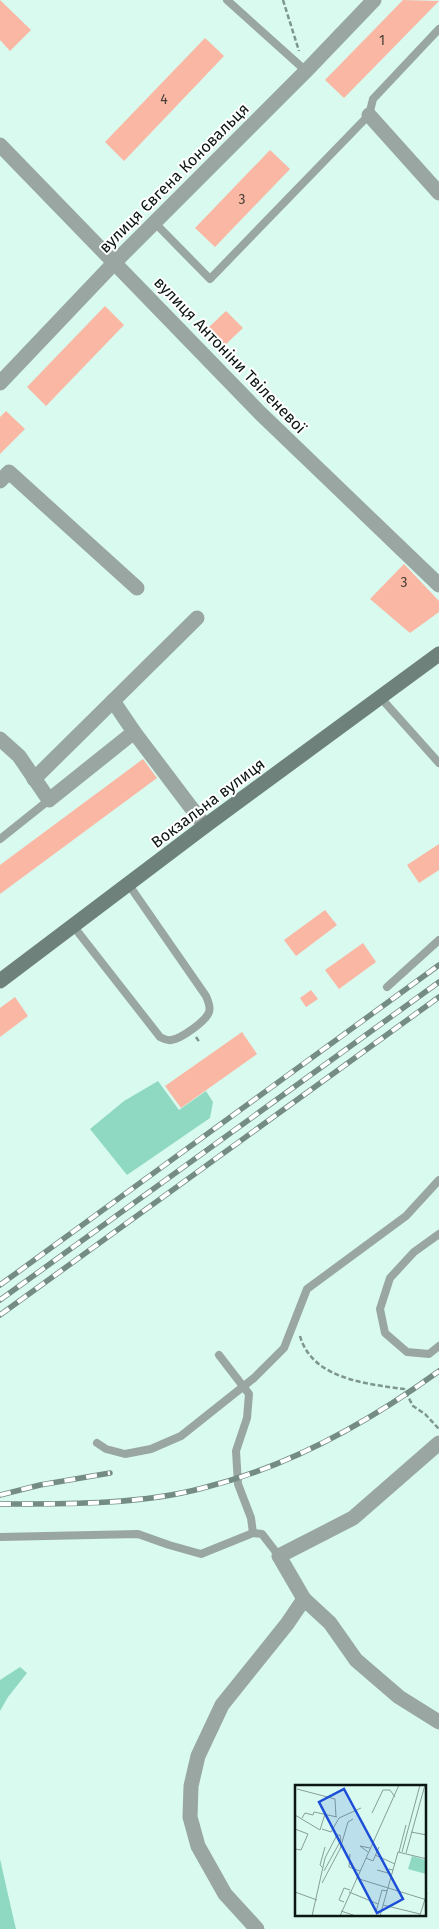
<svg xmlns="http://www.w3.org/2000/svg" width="439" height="1929" viewBox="0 0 439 1929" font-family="'Fira Sans',sans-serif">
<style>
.green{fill:#8fd9c3}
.building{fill:#fab7a3}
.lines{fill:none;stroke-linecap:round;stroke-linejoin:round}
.path{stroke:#7e968e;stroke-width:2.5;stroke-dasharray:5 2.5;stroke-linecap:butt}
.lane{stroke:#99a6a2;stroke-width:8}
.street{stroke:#99a6a2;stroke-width:15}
.secondary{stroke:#6e827b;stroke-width:15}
.rail-casing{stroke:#758c84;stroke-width:5.5}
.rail{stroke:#fff;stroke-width:4;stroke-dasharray:11;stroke-linecap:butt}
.labels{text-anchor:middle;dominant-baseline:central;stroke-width:4;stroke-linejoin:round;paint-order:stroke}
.number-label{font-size:14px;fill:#473f37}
.street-label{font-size:16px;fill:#0b1713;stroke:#fff}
.inset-road{fill:none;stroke:#879f97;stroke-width:1}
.view{fill:#1d4ed8;fill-opacity:0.15;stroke:#1d4ed8;stroke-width:2.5}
.inset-edge{fill:none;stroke:#0b1713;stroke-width:2.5}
</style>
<rect width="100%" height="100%" fill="#d9faef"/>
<g class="green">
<polygon points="158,1081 179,1110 206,1091 213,1102 210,1118 127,1175 90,1129 124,1101"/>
<polygon points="20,1667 27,1673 8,1697 0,1711 0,1680"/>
<polygon points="0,1859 14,1921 16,1929 0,1929"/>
</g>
<g class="building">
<polygon points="0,0 31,30 10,51 0,40"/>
<polygon points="403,0 439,1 344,98 325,80"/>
<polygon points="205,38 224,56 124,161 105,142"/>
<polygon points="270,150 290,169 215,247 195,228"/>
<polygon points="105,306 124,325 46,406 27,387"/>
<polygon points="226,311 243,328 225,345 208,328"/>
<polygon points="6,411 25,429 0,454 0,417"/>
<polygon points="404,564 439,601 439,612 410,633 370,599"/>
<polygon points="143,759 157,778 0,894 0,865"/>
<polygon points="439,844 439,870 419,883 407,865"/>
<polygon points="325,910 337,925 296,956 284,940"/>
<polygon points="363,943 376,962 339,989 325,970"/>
<polygon points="311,990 318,999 306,1007 300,998"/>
<polygon points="15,997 28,1016 0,1037 0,1008"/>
<polygon points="242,1032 257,1054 181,1108 165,1086"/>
</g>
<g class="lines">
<g class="path">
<polyline points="283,0 299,51"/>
<polyline points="196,1037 200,1043"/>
<path d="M300,1336C312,1379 367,1384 404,1389L413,1406L425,1414L439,1429"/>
</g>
<g class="lane">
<polyline points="227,0 306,71"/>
<polyline points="154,222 210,279 369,115 373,99 439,29"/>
<polyline points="380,697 439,763"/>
<polyline points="0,839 49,800"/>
<path d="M74,927L160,1037C164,1039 167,1041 171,1040C181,1039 206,1021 209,1012C211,1007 208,1001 206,996L129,885"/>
<polyline points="387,987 439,940"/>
<polyline points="439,1234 414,1252 390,1278 380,1309 385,1333 407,1352 429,1354 439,1346"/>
<polyline points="219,1355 249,1394 247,1418 236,1451 238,1484 251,1518 253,1533"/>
<polyline points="97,1443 106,1449 125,1454 151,1449 181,1436 254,1378 284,1348 307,1289 406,1216 439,1180"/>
<polyline points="0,1537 138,1534 169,1545 201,1554 253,1533 262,1534 279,1556"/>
</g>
<g class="street">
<polyline points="369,115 439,193"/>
<polyline points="0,145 260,413 439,585"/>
<polyline points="0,383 115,262 306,71 374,0"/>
<polyline points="0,481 9,472 137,588"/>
<polyline points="113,701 134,732"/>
<polyline points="0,739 19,756 49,800 134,732 205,826"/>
<polyline points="34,779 197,618"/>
<polyline points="439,1443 353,1518 279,1556 304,1599 330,1623 356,1660 399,1697 439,1722"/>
<polyline points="257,1929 225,1894 198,1846 190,1817 191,1786 198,1756 222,1705 287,1624 304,1599"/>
</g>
<polyline class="secondary" points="0,981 205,826 439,654"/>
<defs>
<g id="rail">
<polyline points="0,1285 439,965"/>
<polyline points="0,1300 439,982"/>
<polyline points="0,1315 439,997"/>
<polyline points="0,1495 40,1485 110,1473"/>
<path d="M0,1504C65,1504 140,1505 203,1488C288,1467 369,1422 439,1371"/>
</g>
</defs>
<use href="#rail" class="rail-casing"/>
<use href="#rail" class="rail"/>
</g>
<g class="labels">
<g class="number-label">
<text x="382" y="40">1</text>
<text x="164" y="99">4</text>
<text x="242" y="199">3</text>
<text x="404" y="582">3</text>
</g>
<g class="street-label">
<text transform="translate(174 178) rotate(-45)">вулиця Євгена Коновальця</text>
<text transform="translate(230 355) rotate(46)">вулиця Антоніни Твіленевої</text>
<text transform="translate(208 803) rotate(-37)">Вокзальна вулиця</text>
</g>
</g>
<g transform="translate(295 1785)">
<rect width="131" height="131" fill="#d9faef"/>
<path d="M117,71L131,75V89L113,84Z" fill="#8fd9c3"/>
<path class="inset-road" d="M2,4L40,14L41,32M77,28L88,5H95L100,12M0,30L25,45L30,29M7,33L10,28L18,30L19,27L42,32M0,44L13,49L6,65L0,64M27,44L36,47L44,33L66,23M116,47L132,50M73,67L65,61L75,63M104,67L111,40M107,67L125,0M111,68L130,0M55,69L54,82L65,86M80,70L100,79M71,73L78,76L84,62M28,83L25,80L30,62M82,85L93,88L94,84L98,85M61,93L132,115M27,98L45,64L53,37L58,34M0,107L22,115M54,107L83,119M49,117L44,115L49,103L55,105M88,120L125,129M46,126L61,131M81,127L87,105L92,106M125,130L132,108M17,131L30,73L42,50H45L46,55L29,86M45,131L104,0M85,131L103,67L132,74"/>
<path class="view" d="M49,4L108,114L82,128L24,17Z"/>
<rect width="131" height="131" class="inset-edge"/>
</g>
</svg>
